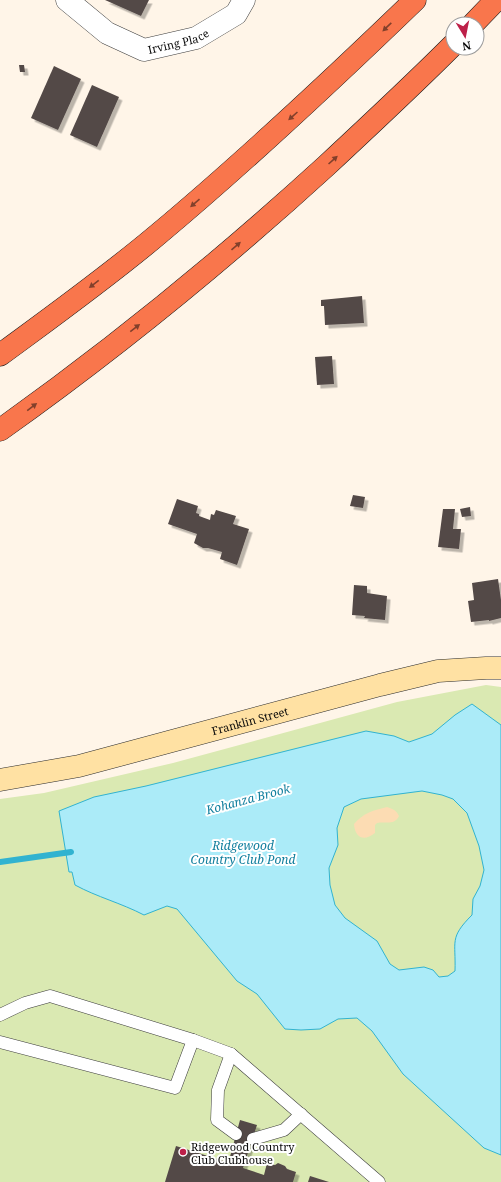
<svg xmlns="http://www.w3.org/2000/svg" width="501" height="1182" viewBox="0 0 501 1182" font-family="'Noto Serif',serif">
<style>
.green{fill:#dae9b2}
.sand{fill:#fcdcb3}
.water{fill:#abebf8;stroke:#31b3d0;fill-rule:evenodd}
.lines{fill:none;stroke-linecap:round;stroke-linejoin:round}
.stream{stroke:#31b3d0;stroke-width:6}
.building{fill:#534947;filter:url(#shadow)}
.lane-casing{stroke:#3d3d3d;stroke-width:13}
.street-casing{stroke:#3d3d3d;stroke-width:23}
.secondary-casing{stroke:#2c2c2c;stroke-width:23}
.highway-casing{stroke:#1b1b1b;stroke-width:23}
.lane{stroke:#fff;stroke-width:12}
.street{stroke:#fff;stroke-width:22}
.secondary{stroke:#ffe1a3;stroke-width:22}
.highway{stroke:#f9764c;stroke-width:22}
.oneway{fill:#82402b}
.poi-dot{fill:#bd2049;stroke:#fff;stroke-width:1.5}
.labels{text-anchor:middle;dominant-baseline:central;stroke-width:4;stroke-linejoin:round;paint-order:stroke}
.street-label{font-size:11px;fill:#0a0a0a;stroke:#fff}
.poi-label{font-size:11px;fill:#0a0a0a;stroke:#fff;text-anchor:start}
.water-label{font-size:12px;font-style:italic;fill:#127f9e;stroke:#fff}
</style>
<defs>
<filter id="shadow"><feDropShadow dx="3.5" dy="3.5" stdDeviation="0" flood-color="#0004"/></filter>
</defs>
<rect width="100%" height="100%" fill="#fff5e8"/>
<polygon class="green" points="486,685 501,687 501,1182 0,1182 0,799 44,793 173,763 397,702"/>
<path class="sand" d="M387,807C393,809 396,810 399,816C394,826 386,821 377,823L375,825V833C364,842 355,838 354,824C363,813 374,810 387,807Z"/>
<path class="water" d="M472,704L501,725V1155L484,1148L403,1074L372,1031L357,1018L338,1019L320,1029L301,1030L285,1029L257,994L237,981L177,909L167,906L144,915C121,903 97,897 75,885L72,872H69L59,811L94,797L146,786L366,731L394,736L409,742L432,734L455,715ZM422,791L442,795L453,799L467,813L479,846L484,870L480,886L473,899L472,915C449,938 456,941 455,971L448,976L439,977L433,970L424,967L399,970L390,964L377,941L345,918L335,905L330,885L329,868L338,845L337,828L344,807L361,799Z"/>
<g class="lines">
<polyline class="stream" points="0,862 71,852"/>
</g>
<g class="building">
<polygon points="105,0 149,0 141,16"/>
<polygon points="19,65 24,65 25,72 20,72"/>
<polygon points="54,66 81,79 58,130 31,118"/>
<polygon points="92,85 119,97 97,147 70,135"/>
<polygon points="362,296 364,323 325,325 324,306 321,306 321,300"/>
<polygon points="332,356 334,384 317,385 315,357"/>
<polygon points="353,495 365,497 363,508 350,506"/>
<polygon points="177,499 198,506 196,513 199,514 199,516 210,520 211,514 214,515 216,510 236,516 233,524 249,529 237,565 220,559 222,552 208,548 203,548 194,543 197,534 168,524"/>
<polygon points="470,507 471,516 462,517 460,509"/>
<polygon points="443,509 455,509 453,529 461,529 459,549 438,547"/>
<polygon points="498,579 501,600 501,618 489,621 489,620 471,622 468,601 474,600 472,583"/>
<polygon points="354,585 367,586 367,593 387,596 385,620 364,618 365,616 352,615"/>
<polygon points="240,1120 257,1125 243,1168 264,1175 267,1163 275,1165 278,1163 285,1166 287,1169 296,1172 293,1182 165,1182 176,1146 227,1162 228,1164"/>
<polygon points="310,1176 329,1182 308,1182"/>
</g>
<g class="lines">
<defs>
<g id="lane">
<polyline points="0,1015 25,1003 50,996 193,1040 175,1088 0,1042"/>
<polyline points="193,1040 231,1054 379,1182"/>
<polyline points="231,1054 218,1090 217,1120 236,1134"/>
<polyline points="253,1139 284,1130 301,1114"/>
</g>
<g id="street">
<path id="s1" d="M67,0L107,33L144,50L196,38L236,14L244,0"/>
</g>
<g id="secondary">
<path id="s2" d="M0,780L79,766L380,685L438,671L486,668H501"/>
</g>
<g id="highway">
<polyline points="473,24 496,0"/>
<path d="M0,355C53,316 106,278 156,236C246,161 331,81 415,0"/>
<path d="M0,430C114,349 223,260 326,166C369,126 412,86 453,45"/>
</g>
</defs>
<use href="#lane" class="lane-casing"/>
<use href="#street" class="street-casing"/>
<use href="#secondary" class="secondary-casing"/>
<use href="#highway" class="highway-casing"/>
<use href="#lane" class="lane"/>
<use href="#street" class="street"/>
<use href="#secondary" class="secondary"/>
<use href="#highway" class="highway"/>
</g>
<defs><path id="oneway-solid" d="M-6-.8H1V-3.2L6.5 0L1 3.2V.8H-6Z"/></defs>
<g class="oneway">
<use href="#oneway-solid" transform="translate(387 27) rotate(136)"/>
<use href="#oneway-solid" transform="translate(293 116) rotate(138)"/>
<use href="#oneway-solid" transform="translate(333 160) rotate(-42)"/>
<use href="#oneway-solid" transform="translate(195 203) rotate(139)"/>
<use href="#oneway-solid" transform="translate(236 246) rotate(-41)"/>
<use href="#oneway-solid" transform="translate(94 284) rotate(142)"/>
<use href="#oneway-solid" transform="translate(135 328) rotate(-38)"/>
<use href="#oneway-solid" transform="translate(32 407) rotate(-37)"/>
</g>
<circle class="poi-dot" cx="183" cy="1152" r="4"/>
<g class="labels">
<g class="street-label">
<text stroke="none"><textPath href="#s1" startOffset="128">Irving Place</textPath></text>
<text stroke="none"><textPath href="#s2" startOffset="257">Franklin Street</textPath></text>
</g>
<g class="poi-label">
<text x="191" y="1146">Ridgewood Country<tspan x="191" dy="13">Club Clubhouse</tspan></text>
</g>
<g class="water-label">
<text transform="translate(248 799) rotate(-15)">Kohanza Brook</text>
<text x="243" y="845">Ridgewood<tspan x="243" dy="14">Country Club Pond</tspan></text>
</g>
</g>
<g transform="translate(465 36) rotate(170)"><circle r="19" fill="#ffffff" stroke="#9d9d9d"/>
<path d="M0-3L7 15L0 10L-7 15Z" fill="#bd2049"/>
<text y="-6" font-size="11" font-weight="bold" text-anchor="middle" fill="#0a0a0a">N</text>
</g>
</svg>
